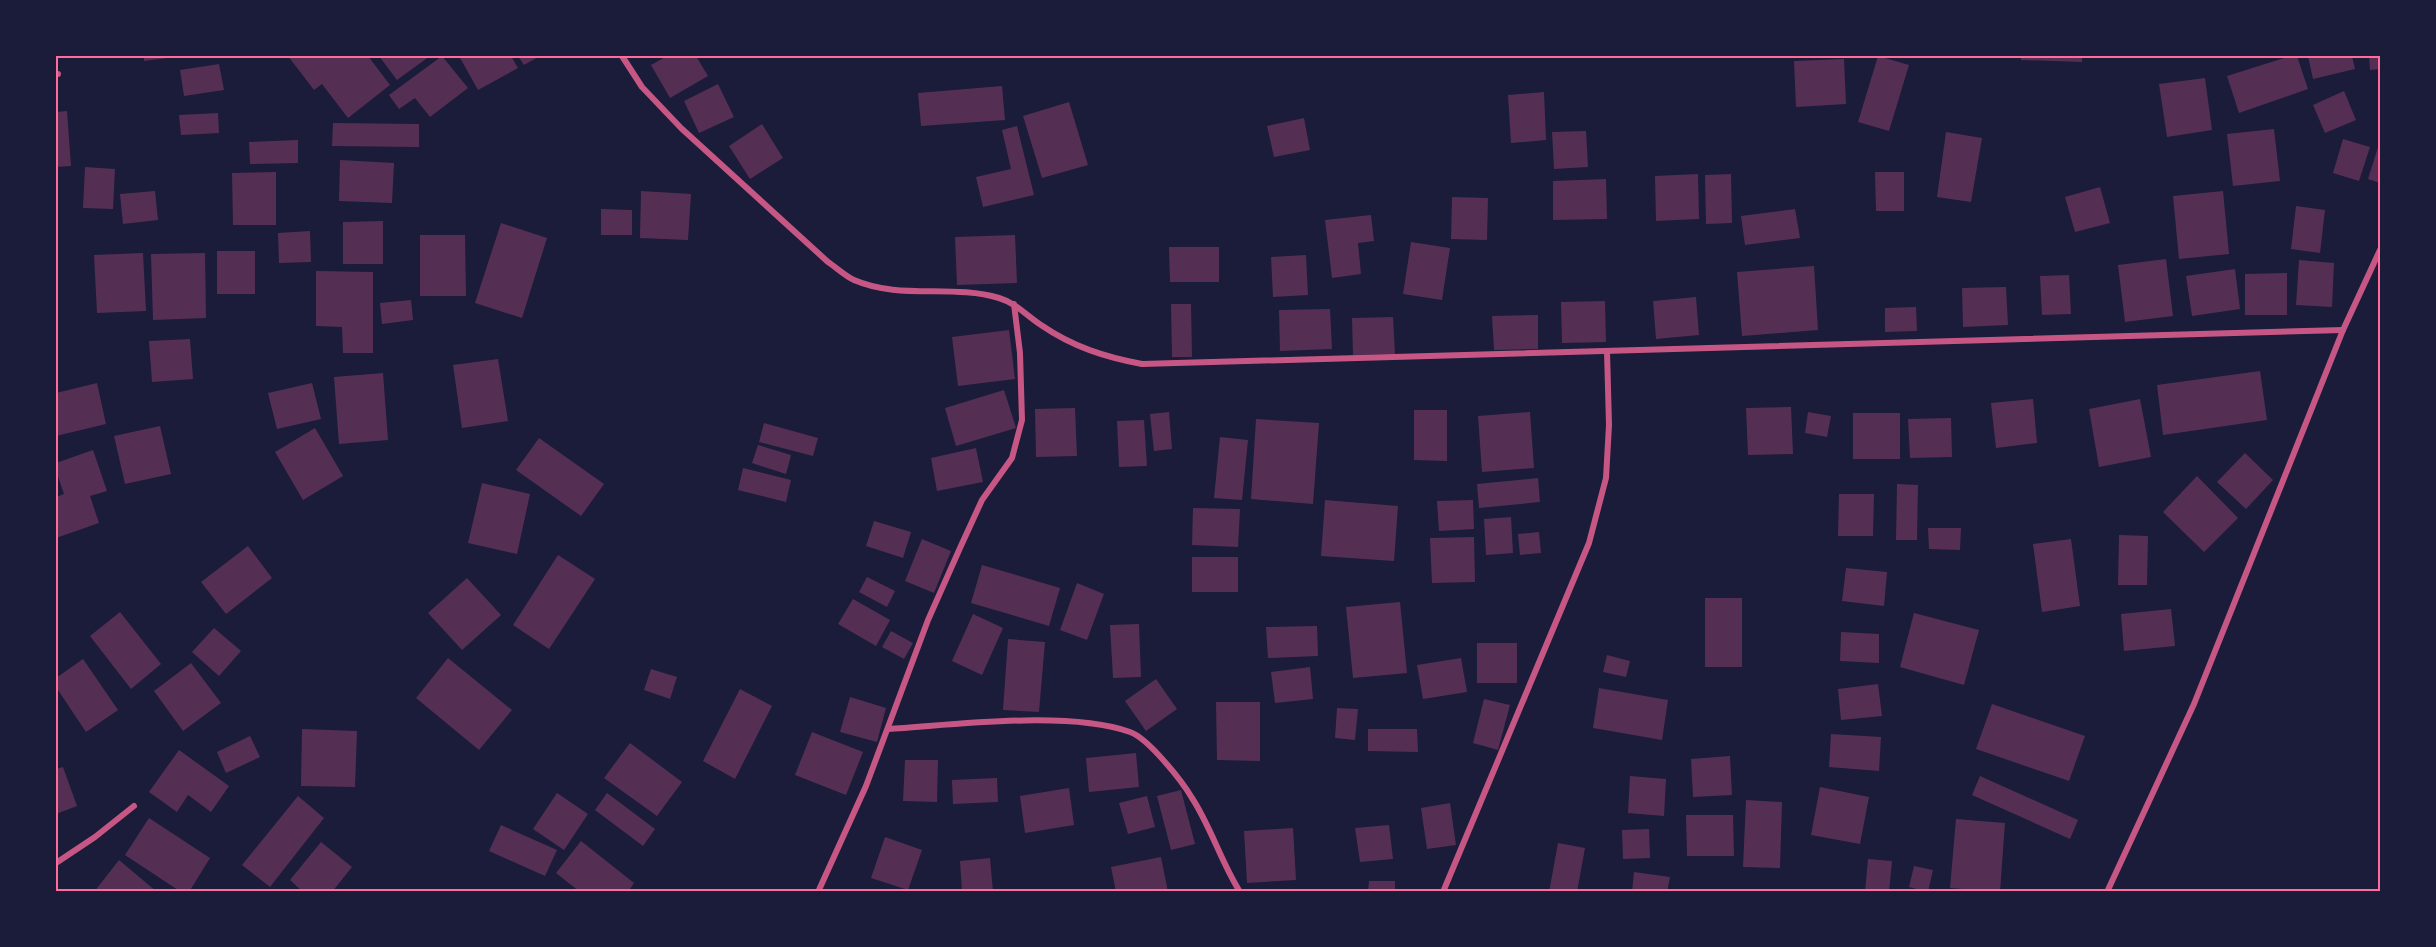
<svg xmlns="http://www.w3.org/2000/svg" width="2436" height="947" viewBox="0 0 2436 947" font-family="Literata,serif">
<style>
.building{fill:#542f53}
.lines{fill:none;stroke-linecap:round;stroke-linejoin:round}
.minor{stroke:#c65784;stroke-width:6}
.neatline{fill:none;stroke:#ff6b9d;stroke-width:2}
</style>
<rect width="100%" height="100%" fill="#1b1b3a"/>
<g class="building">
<polygon points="144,56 175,56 175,57 144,61"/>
<polygon points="288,56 368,56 390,85 348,118 322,84 314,90"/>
<polygon points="379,56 430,56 397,80"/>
<polygon points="442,56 468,88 430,117 415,98 399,109 389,95"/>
<polygon points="459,56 511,56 518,68 478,90"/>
<polygon points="518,56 540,56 524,65"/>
<polygon points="667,56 696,56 708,76 670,98 651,65"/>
<polygon points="1878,56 1909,65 1889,131 1858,122"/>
<polygon points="2021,56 2082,56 2082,62 2021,60"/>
<polygon points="2290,56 2297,56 2308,89 2239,113 2227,76"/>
<polygon points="2308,56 2352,56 2355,69 2313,79"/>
<polygon points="2369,56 2380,56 2380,69 2370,70"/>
<polygon points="1844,59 1846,104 1796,107 1794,61"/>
<polygon points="219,64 224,90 184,96 180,70"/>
<polygon points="2205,78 2212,130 2167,137 2159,84"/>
<polygon points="718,84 734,117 699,133 684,101"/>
<polygon points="1002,86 1005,120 921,126 918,93"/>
<polygon points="2344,91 2356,120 2325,133 2313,105"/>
<polygon points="1544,92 1546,140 1511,143 1508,95"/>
<polygon points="1069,102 1088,165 1042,178 1023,116"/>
<polygon points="67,111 71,166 56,167 56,112"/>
<polygon points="218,113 219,133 181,135 179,115"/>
<polygon points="1304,118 1310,150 1274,157 1267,126"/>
<polygon points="333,123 419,124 419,147 332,146"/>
<polygon points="762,124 783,158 750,179 729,146"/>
<polygon points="1017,126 1034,195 983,207 976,177 1011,169 1002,130"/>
<polygon points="2274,129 2280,181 2233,186 2227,134"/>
<polygon points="1586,131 1588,167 1554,169 1552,132"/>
<polygon points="1946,132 1982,138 1971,202 1937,197"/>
<polygon points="2343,139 2370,147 2359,181 2333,173"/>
<polygon points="298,140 298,163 250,164 249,142"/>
<polygon points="2380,141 2380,183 2368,179"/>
<polygon points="340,160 394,163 392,203 339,201"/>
<polygon points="85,167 115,169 113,209 83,208"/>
<polygon points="276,172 276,225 233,225 232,173"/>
<polygon points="1875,172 1904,172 1904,211 1876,211"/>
<polygon points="1698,174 1699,219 1656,221 1655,176"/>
<polygon points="1731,174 1732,223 1706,224 1705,175"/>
<polygon points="1606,179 1607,219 1553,220 1553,181"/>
<polygon points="2100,187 2110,223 2075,232 2065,197"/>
<polygon points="155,191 158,220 123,224 120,194"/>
<polygon points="641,191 691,194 688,240 640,238"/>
<polygon points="2223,191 2229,254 2179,259 2173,196"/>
<polygon points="1452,197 1488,198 1487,240 1451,239"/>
<polygon points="2296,206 2325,210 2320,253 2291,249"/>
<polygon points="601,209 632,210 632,235 601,235"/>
<polygon points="1795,209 1800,238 1745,245 1741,216"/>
<polygon points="1371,215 1374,241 1358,243 1361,274 1332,278 1325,220"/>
<polygon points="383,221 383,264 343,264 343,222"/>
<polygon points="501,223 547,238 522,318 475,303"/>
<polygon points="310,231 311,262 279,263 278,233"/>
<polygon points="420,235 465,235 466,296 420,296"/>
<polygon points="1015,235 1017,283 957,285 955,237"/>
<polygon points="1411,242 1450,248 1442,300 1403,294"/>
<polygon points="1169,247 1219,247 1219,282 1170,282"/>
<rect x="217" y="251" width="38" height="43"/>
<polygon points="143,253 146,311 97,313 94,255"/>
<polygon points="205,253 206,318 153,320 151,254"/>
<polygon points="1306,255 1308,295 1273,297 1271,257"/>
<polygon points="2166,259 2173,316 2125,322 2118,265"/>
<polygon points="2299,260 2334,263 2332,307 2296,305"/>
<polygon points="1814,266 1818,330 1742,336 1737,272"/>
<polygon points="2235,269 2240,309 2192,316 2186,276"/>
<polygon points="316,271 373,272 373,353 343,353 342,327 316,326"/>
<polygon points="2287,273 2287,315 2245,315 2245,274"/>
<polygon points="2069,275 2071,314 2042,315 2040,276"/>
<polygon points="2006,287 2008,325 1963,327 1962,288"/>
<polygon points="1696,297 1699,335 1656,339 1653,301"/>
<polygon points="411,300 413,320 382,324 380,303"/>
<polygon points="1605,301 1606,342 1562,343 1561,302"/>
<polygon points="1171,304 1191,304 1192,357 1172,357"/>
<polygon points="1916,307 1917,331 1885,332 1885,308"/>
<polygon points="1330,309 1332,349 1280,351 1279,310"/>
<polygon points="1538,315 1538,349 1494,350 1492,316"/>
<polygon points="1393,317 1395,354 1353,355 1352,318"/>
<polygon points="1009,330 1015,379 958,386 952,337"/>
<polygon points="190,339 193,379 152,382 149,341"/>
<polygon points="498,359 508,421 462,428 453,365"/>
<polygon points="2260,371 2267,420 2163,435 2157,385"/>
<polygon points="383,373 388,440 339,444 334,377"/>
<polygon points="97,383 106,424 56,436 56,393"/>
<polygon points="312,383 321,419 277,429 268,393"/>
<polygon points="1004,390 1016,428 956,446 945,408"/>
<polygon points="2033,399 2037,443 1996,448 1991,403"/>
<polygon points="2140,399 2151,457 2099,467 2089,409"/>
<polygon points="1791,407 1793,454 1748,455 1746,408"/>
<polygon points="1075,408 1077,456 1036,457 1035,409"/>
<polygon points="1414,410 1447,410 1447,461 1414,460"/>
<polygon points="1169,412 1172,449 1154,451 1150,414"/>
<polygon points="1530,412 1534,468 1482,472 1478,416"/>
<polygon points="1808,412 1831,416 1827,437 1805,433"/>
<rect x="1853" y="413" width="47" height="46"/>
<polygon points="1951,418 1952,457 1910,458 1908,419"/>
<polygon points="1256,419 1319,423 1313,504 1251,499"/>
<polygon points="1144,420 1147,466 1119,467 1117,421"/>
<polygon points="764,423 818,438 813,456 759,442"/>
<polygon points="160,426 171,474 125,484 114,436"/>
<polygon points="315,428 343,476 303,500 275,452"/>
<polygon points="1220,437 1248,440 1242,500 1214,498"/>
<polygon points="539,438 604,484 581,516 516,470"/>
<polygon points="758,445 791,455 786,474 752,463"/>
<polygon points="976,448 983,482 937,491 931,458"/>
<polygon points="93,450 107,491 90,496 99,523 56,538 56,497 64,494 56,471 56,463"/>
<polygon points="2245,453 2273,480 2246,509 2217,482"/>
<polygon points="743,468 791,480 786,502 738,490"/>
<polygon points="2197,476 2238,518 2204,552 2163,512"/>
<polygon points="1538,478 1540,502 1479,508 1477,484"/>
<polygon points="482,483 530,494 517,554 468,543"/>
<polygon points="1897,484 1918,485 1917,540 1896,540"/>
<polygon points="1839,494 1874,494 1873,536 1838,536"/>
<polygon points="1325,500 1398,506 1394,561 1321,556"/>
<polygon points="1473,500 1474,529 1439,531 1437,501"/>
<polygon points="1193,508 1240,509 1238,547 1192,545"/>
<polygon points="1511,517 1513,553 1486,555 1484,519"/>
<polygon points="874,521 911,532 903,558 866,546"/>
<polygon points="1928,528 1961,528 1960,550 1929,549"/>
<polygon points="1539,532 1541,553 1520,555 1518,534"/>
<polygon points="2119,535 2148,536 2147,585 2118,585"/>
<polygon points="1474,537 1475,582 1432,583 1430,538"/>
<polygon points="922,539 951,551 934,593 905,581"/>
<polygon points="2071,539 2080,606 2042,612 2033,544"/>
<polygon points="248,546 272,578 226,614 201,582"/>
<polygon points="558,555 595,579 549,649 513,625"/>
<rect x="1192" y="557" width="46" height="35"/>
<polygon points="982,565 1060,588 1049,626 971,603"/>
<polygon points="1846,568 1887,572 1884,606 1842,601"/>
<polygon points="867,577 895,591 887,607 859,592"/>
<polygon points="467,578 501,615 462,650 428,613"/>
<polygon points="1077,583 1104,594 1087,640 1060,630"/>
<rect x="1705" y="598" width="37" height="69"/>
<polygon points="853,599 890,620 876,646 838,624"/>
<polygon points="1400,602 1407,673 1353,678 1346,607"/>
<polygon points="2171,609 2175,646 2124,651 2121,614"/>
<polygon points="120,612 161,664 131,689 90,636"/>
<polygon points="1914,613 1979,630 1964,685 1900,667"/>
<polygon points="973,614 1003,628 982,675 952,661"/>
<polygon points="1139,624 1141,677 1113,678 1110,625"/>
<polygon points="1317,626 1318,656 1268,658 1266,627"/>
<polygon points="214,628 241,651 219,676 192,652"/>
<polygon points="891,631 913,643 904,659 882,647"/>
<polygon points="1841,632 1879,634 1879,663 1840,661"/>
<polygon points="1008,639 1045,642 1039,712 1003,710"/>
<rect x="1477" y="643" width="40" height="40"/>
<polygon points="1607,655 1630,661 1626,677 1603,672"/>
<polygon points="448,658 512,710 479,750 416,698"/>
<polygon points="1461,658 1467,692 1423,699 1417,665"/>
<polygon points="83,659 118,710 86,732 56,687 56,678"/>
<polygon points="191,663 221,703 183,731 154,691"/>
<polygon points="1310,667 1313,699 1275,703 1271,672"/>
<polygon points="651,669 677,677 670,699 644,690"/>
<polygon points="1156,679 1177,709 1146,731 1125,701"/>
<polygon points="1878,684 1882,716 1841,720 1838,689"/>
<polygon points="1599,688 1668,700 1662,740 1593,728"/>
<polygon points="740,689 772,706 735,779 703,761"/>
<polygon points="850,697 886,708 877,742 840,732"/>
<polygon points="1484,699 1510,705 1498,750 1473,743"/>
<polygon points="1216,702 1260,702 1260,761 1217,760"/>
<polygon points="1992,704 2085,736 2069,781 1976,749"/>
<polygon points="1337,708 1358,709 1355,740 1335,738"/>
<polygon points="302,729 357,731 355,787 301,786"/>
<polygon points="1368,729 1417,729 1418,752 1368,751"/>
<polygon points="812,732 863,752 846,795 795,775"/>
<polygon points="1831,734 1881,737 1879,771 1829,767"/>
<polygon points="250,736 260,757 226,773 217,752"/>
<polygon points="630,743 682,782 657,816 604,778"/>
<polygon points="179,750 229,786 211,812 188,795 177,812 149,792"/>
<polygon points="1136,753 1139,787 1089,792 1086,758"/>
<polygon points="1730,756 1732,795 1693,797 1691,759"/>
<polygon points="905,760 938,760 937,802 903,801"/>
<polygon points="63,767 77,806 56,814 56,769"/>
<polygon points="1630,776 1666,779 1664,816 1628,813"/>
<polygon points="1980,776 2078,820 2070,839 1972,795"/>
<polygon points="997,778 998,802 953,804 952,780"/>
<polygon points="1820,787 1869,797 1860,844 1811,835"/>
<polygon points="1069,788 1074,825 1025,833 1020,796"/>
<polygon points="1181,790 1195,844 1171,850 1157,796"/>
<polygon points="557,793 588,814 564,850 533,829"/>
<polygon points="607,793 655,829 643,846 595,810"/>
<polygon points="298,796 324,818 270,887 242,865"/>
<polygon points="1147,796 1155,827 1128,834 1119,803"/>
<polygon points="1746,800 1782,802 1780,868 1743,867"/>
<polygon points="1450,803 1456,845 1427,849 1421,808"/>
<polygon points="1686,815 1733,815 1734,856 1687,856"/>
<polygon points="149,818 210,858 189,892 181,892 125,855"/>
<polygon points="1956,819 2005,823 2000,892 1950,888"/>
<polygon points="501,825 557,850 545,876 489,851"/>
<polygon points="1389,825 1393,859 1360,862 1355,828"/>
<polygon points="1293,828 1296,880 1247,883 1244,831"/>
<polygon points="1649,829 1650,858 1623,859 1622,830"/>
<polygon points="885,837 922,850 908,890 871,878"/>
<polygon points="581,841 634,883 628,892 580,892 556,873"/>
<polygon points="321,842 352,867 332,892 303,892 290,880"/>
<polygon points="1558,843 1585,848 1577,892 1549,892"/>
<polygon points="1161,857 1168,892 1116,892 1111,867"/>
<polygon points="990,858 993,892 962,892 960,861"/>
<polygon points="1868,859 1892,861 1889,892 1865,892"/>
<polygon points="119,860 157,892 94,892"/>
<polygon points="1914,866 1933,870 1928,892 1909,887"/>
<polygon points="1634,872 1670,877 1667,892 1632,892"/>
<polygon points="1369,881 1395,881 1395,892 1368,892"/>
</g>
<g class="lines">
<g class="minor">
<path d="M622,56L642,87L681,128L828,262C837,268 845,276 854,280C900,300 952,284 999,298C1016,303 1027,316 1041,325C1073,347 1105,357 1142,364L2343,330"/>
<polyline points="56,74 58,74"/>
<path d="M888,729C955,725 1068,710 1130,732C1148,738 1182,781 1192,798C1211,827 1221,862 1240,892"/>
<polyline points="56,863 95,837 134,806"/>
<polyline points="818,892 866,786 928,620 960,548 982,500 1012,458 1022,420 1020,353 1014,304"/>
<polyline points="1443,892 1589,543 1606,478 1609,425 1607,351"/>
<polyline points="2107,892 2194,704 2343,330 2380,250"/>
</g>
</g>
<rect width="2436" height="947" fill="none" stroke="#1b1b3a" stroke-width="114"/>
<rect x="57" y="57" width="2322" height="833" class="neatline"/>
</svg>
